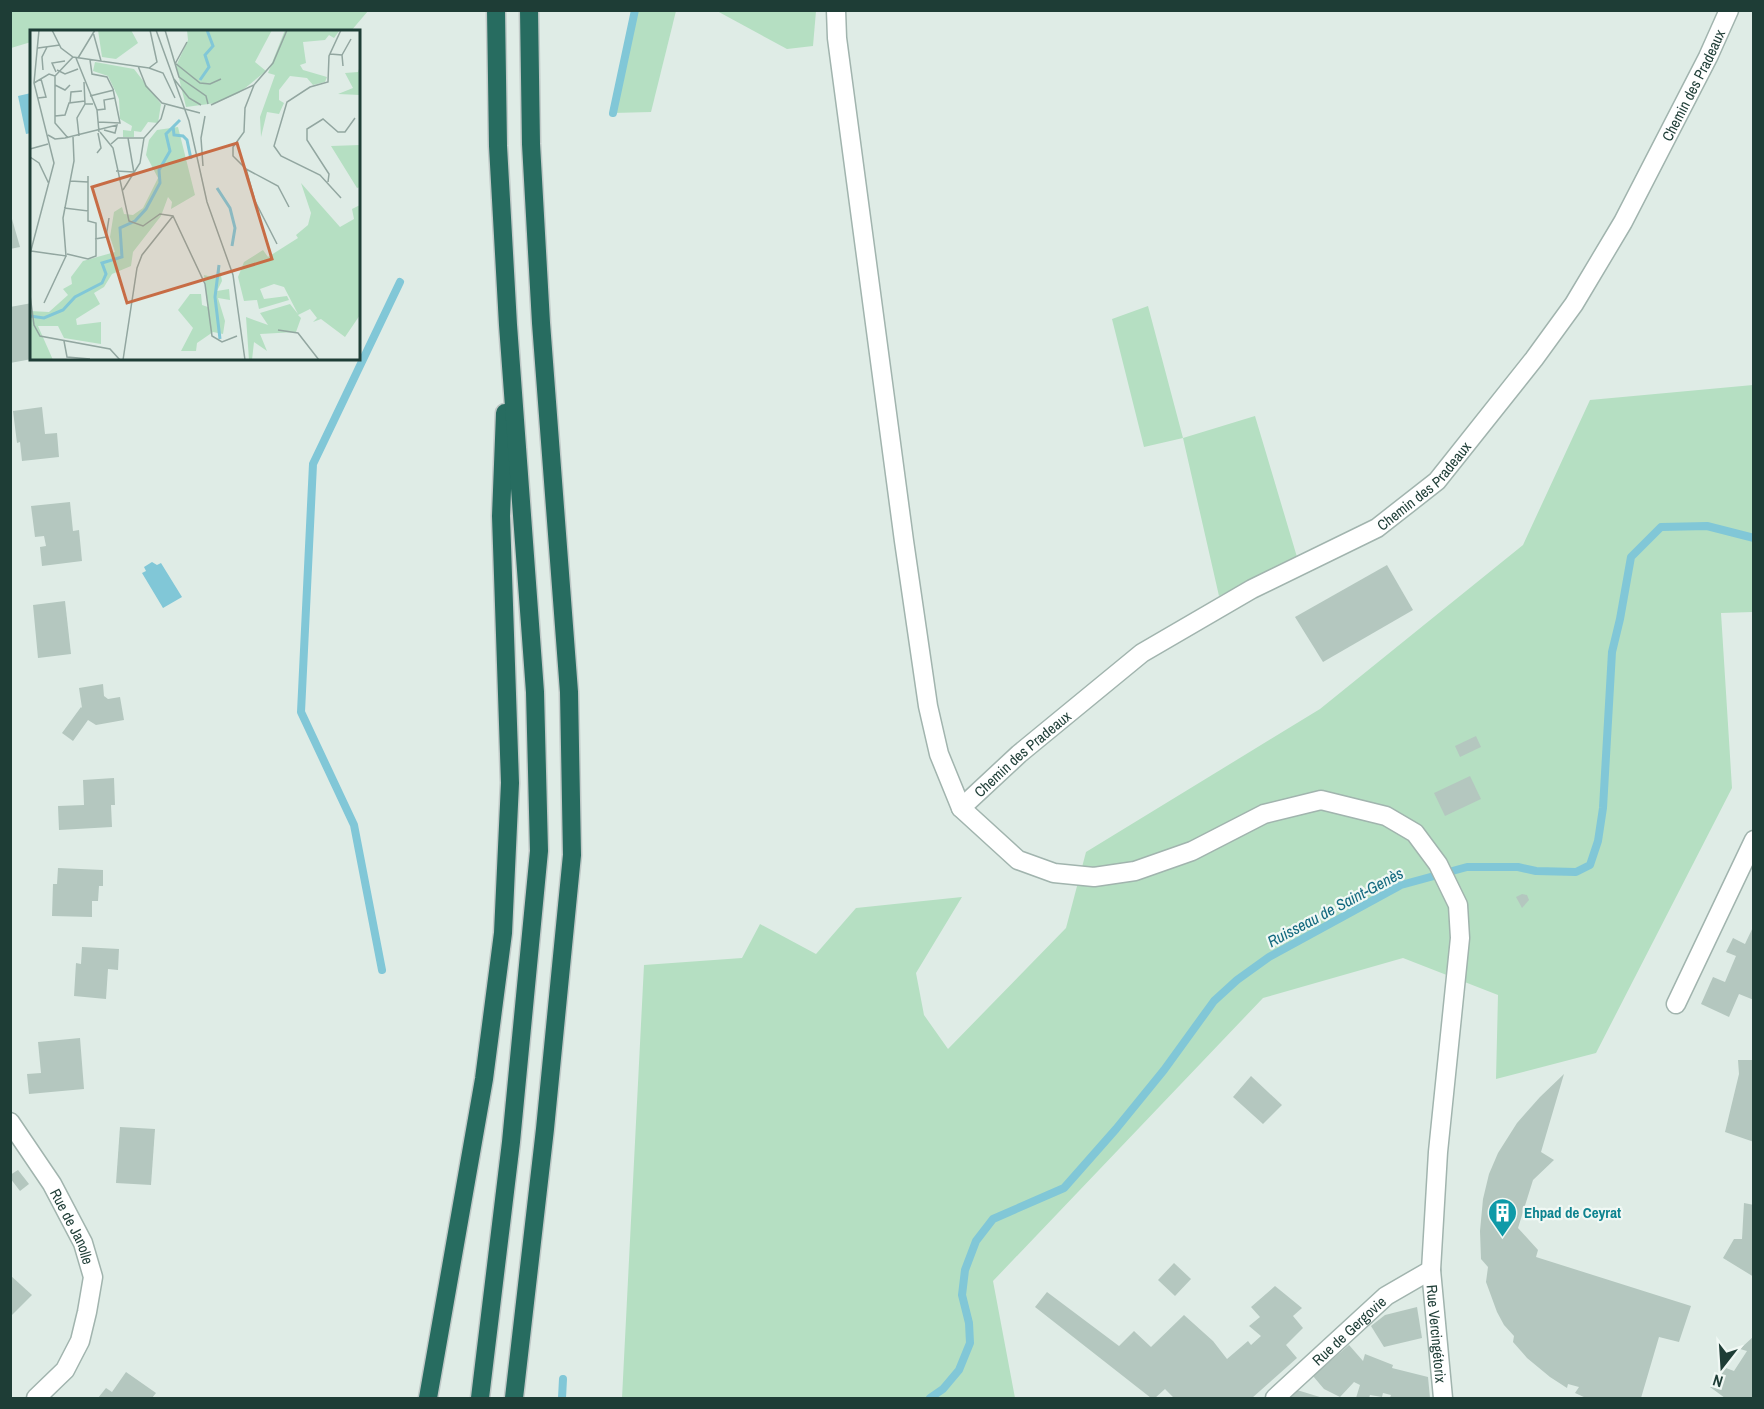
<svg xmlns="http://www.w3.org/2000/svg" width="1764" height="1409" viewBox="0 0 1764 1409" font-family="'Archivo Narrow',sans-serif">
<style>
.green{fill:#b5dfc2}
.water{fill:#81c7d7}
.lines{fill:none;stroke-linecap:round;stroke-linejoin:round}
.stream{stroke:#81c7d7;stroke-width:8}
.building{fill:#b4c7bf}
.minor-casing{stroke:#a1b4ae;stroke-width:21}
.highway-casing{stroke:#c0c9c7;stroke-width:21}
.minor{stroke:#fff;stroke-width:18}
.highway{stroke:#276c60;stroke-width:18}
.labels{text-anchor:middle;dominant-baseline:central;stroke-width:4.5;stroke-linejoin:round;paint-order:stroke}
.street-label{font-size:15px;fill:#1e3d36;stroke:#f0f8f4}
.culture-label{font-size:15px;font-weight:bold;fill:#0d838f;stroke:#f0f8f4;text-anchor:start}
.water-label{font-size:16px;font-style:italic;fill:#13697f;stroke:#f0f8f4}
.inset-river{fill:none;stroke:#81c7d7;stroke-width:3}
.inset-road{fill:none;stroke:#92a6a0;stroke-width:1.5}
.view{fill:#c76c45;fill-opacity:0.15;stroke:#c76c45;stroke-width:3}
.inset-edge{fill:none;stroke:#1e3d36;stroke-width:3}
</style>
<rect width="100%" height="100%" fill="#dfece6"/>
<g class="green">
<polygon points="11,10 368,10 368,11 351,31 32,32 31,42 11,48"/>
<polygon points="637,11 676,11 651,112 613,113"/>
<polygon points="717,11 816,11 813,46 787,49"/>
<polygon points="1148,306 1183,438 1255,416 1297,557 1219,596 1183,438 1144,447 1112,319"/>
<polygon points="1753,385 1753,612 1721,613 1732,788 1596,1053 1496,1079 1498,995 1403,958 1263,998 993,1281 1015,1398 622,1398 644,965 742,958 760,924 816,954 856,908 962,897 916,973 924,1015 948,1049 1066,928 1086,852 1320,709 1523,545 1590,400"/>
</g>
<g class="water">
<polygon points="31,93 31,133 26,134 18,96"/>
<polygon points="152,562 157,565 161,563 182,597 163,608 142,573 146,571 144,567"/>
</g>
<g class="lines">
<g class="stream">
<polyline points="613,113 635,10"/>
<polyline points="382,970 354,825 301,712 313,464 400,282"/>
<polyline points="562,1398 563,1379"/>
<polyline points="930,1398 943,1389 959,1370 970,1343 969,1323 962,1295 965,1270 976,1241 993,1219 1064,1188 1116,1129 1164,1070 1214,1001 1237,980 1269,957 1401,885 1467,867 1518,867 1536,871 1576,872 1590,865 1598,841 1603,808 1612,652 1620,619 1631,557 1661,527 1707,526 1754,538"/>
</g>
</g>
<g class="building">
<polygon points="10,212 20,247 10,249"/>
<polygon points="32,303 32,359 10,363 10,307"/>
<polygon points="42,407 45,434 57,433 59,457 22,461 20,442 17,443 13,411"/>
<polygon points="70,502 73,531 79,530 82,561 42,566 40,547 46,546 44,536 35,537 31,506"/>
<polygon points="1387,565 1413,610 1323,662 1295,617"/>
<polygon points="65,601 71,654 38,658 33,605"/>
<polygon points="103,684 104,696 108,699 120,697 124,720 96,725 88,720 73,741 62,733 81,707 82,708 79,688"/>
<polygon points="1476,736 1481,747 1460,757 1455,746"/>
<polygon points="1470,776 1481,799 1445,816 1434,793"/>
<polygon points="114,778 115,805 111,805 112,827 59,830 58,806 84,805 83,780"/>
<polygon points="58,868 103,870 103,886 99,886 98,901 92,901 92,917 52,916 53,884 57,884"/>
<polygon points="1522,894 1527,895 1529,900 1522,908 1516,897"/>
<polygon points="1754,925 1754,1000 1739,994 1729,1017 1701,1004 1713,977 1725,982 1736,956 1726,952 1733,938 1745,944"/>
<polygon points="82,947 119,949 118,970 108,969 106,999 74,996 76,963 81,964"/>
<polygon points="80,1038 84,1089 29,1094 27,1074 41,1073 38,1042"/>
<polygon points="1738,1060 1754,1060 1754,1142 1725,1132 1739,1074"/>
<polygon points="1564,1074 1541,1152 1554,1160 1533,1180 1518,1228 1538,1250 1536,1257 1691,1306 1679,1342 1659,1337 1641,1398 1586,1398 1575,1393 1579,1387 1568,1384 1567,1388 1550,1377 1527,1358 1513,1342 1514,1336 1504,1325 1497,1312 1486,1282 1488,1267 1481,1259 1480,1231 1483,1199 1489,1174 1498,1153 1517,1123 1540,1097"/>
<polygon points="1251,1076 1282,1105 1263,1124 1233,1097"/>
<polygon points="120,1127 155,1129 151,1185 116,1183"/>
<polygon points="18,1170 29,1184 20,1191 10,1178 10,1175"/>
<polygon points="1744,1203 1754,1205 1754,1277 1723,1258 1734,1239 1742,1239"/>
<polygon points="1174,1263 1191,1279 1175,1296 1158,1280"/>
<polygon points="10,1275 32,1295 10,1317"/>
<polygon points="1275,1286 1302,1308 1293,1316 1303,1328 1286,1345 1297,1358 1252,1398 1174,1398 1165,1389 1155,1398 1151,1398 1035,1307 1047,1292 1119,1346 1134,1331 1151,1347 1184,1315 1213,1341 1227,1359 1248,1341 1251,1345 1261,1336 1249,1326 1260,1317 1251,1307"/>
<polygon points="1417,1307 1422,1338 1384,1347 1371,1326 1385,1315"/>
<polygon points="1754,1336 1754,1398 1725,1398 1710,1387 1726,1368 1734,1371 1747,1351 1740,1349"/>
<polygon points="1349,1345 1363,1361 1365,1354 1393,1365 1392,1368 1428,1377 1430,1398 1390,1398 1391,1395 1383,1393 1382,1397 1370,1395 1369,1398 1356,1398 1360,1385 1354,1382 1340,1397 1324,1389 1313,1376"/>
<polygon points="126,1372 156,1393 152,1398 98,1398 106,1388 112,1392"/>
<polygon points="1297,1390 1323,1398 1287,1398"/>
</g>
<g class="lines">
<defs>
<g id="minor">
<path id="s1" d="M836,10L837,38L904,541L928,706L939,754L961,808L1018,860L1054,873L1094,877L1135,871L1192,851L1264,814L1321,800L1386,816L1415,833L1438,864L1458,905L1460,938L1438,1152L1431,1270L1443,1398"/>
<path id="s2" d="M961,808L1019,754L1142,653L1252,589L1377,528L1437,481L1534,359L1574,304L1623,222L1708,57L1729,10"/>
<polyline points="1676,1004 1754,840"/>
<path id="s3" d="M10,1122L52,1184L83,1243L93,1277L87,1312L80,1341L65,1370L36,1398"/>
<path id="s4" d="M1275,1398L1386,1296L1431,1270"/>
</g>
<g id="highway">
<polyline points="428,1398 484,1079 503,933 510,783 501,516 505,413"/>
<polyline points="480,1398 511,1142 539,851 535,692 508,325 498,146 496,10"/>
<polyline points="514,1398 545,1129 572,855 569,692 541,323 531,144 529,10"/>
</g>
</defs>
<use href="#minor" class="minor-casing"/>
<use href="#highway" class="highway-casing"/>
<use href="#minor" class="minor"/>
<use href="#highway" class="highway"/>
</g>
<defs>
<symbol id="building-pin" viewBox="-11 -11 22 30"><path d="M0 17L-7.5 6A9.5 9.5 0 1 1 7.5 6Z" fill="#0f9aa8" stroke="#f0f8f4"/><path d="M-4-6H4V6H1V3H-1V6H-4ZM-2.5-4.3h1.7v1.8h-1.7ZM.8-4.3h1.7v1.8H.8ZM-2.5-1h1.7V.8h-1.7ZM.8-1h1.7V.8H.8Z" fill="#fff"/></symbol>
</defs>
<g fill-rule="evenodd">
<use href="#building-pin" x="1486" y="1196" width="33" height="45"/>
</g>
<g class="labels">
<g class="street-label">
<text stroke="none"><textPath href="#s2" startOffset="1054">Chemin des Pradeaux</textPath></text>
<text stroke="none"><textPath href="#s2" startOffset="568">Chemin des Pradeaux</textPath></text>
<text stroke="none"><textPath href="#s2" startOffset="82">Chemin des Pradeaux</textPath></text>
<text stroke="none"><textPath href="#s3" startOffset="122">Rue de Janolle</textPath></text>
<text stroke="none"><textPath href="#s4" startOffset="100">Rue de Gergovie</textPath></text>
<text stroke="none"><textPath href="#s1" startOffset="1822">Rue Vercingétorix</textPath></text>
</g>
<g class="culture-label">
<text x="1524" y="1212">Ehpad de Ceyrat</text>
</g>
<g class="water-label">
<text transform="translate(1335 907) rotate(-28)">Ruisseau de Saint-Genès</text>
</g>
</g>
<g transform="translate(30 30)">
<rect width="330" height="330" fill="#dfece6"/>
<path d="M68,0H101L108,13L86,29L72,27ZM157,0H242L225,32L236,41L209,63L186,73L156,77L146,36L158,10ZM255,0H310L304,8L299,5L295,10L273,12L276,33L270,35L273,40L297,47L295,52L283,55L277,48L260,46L249,60V70L254,73L249,84L237,82L231,107L230,87L245,45L238,43ZM65,32L104,39L131,74L128,93L118,92L111,102L104,101V107H93V100L101,101L102,96L90,89L89,69L78,46L63,41ZM330,36V65L308,64L323,58L315,43L328,42ZM148,97L165,165L141,179L142,172L138,167L131,186L103,222L101,236L82,244L74,257L64,263L70,274L46,289L47,295L71,292V314L34,308L28,296H8L23,330H0V281L19,282L38,265L33,259L42,254L41,247L53,231L85,222L80,207L84,182L92,177L94,184L103,185L113,178L128,148L116,125L119,110L127,100ZM330,115V157L327,158L301,116ZM271,153L310,197L324,189L322,179L330,175V285L315,307L291,289L283,292L287,288L280,279L268,285L271,288L266,302L230,304L237,321L224,312L222,330H219L216,287L238,295L230,283L260,274L268,284L254,257L244,254L230,259L234,269L257,266L259,270L229,279L227,270L214,271L208,247L214,232L233,220L238,227L268,208L266,205L278,195L281,183ZM189,235L192,251L187,261L199,259L200,270L188,268L195,291L193,304L183,302L167,313L166,321H151L163,298L148,280L160,264H171L172,275L178,277L174,245L186,248Z" fill="#b5dfc2"/>
<path class="inset-river" d="M170,50L179,37L175,25L183,16L177,0M143,96L144,105L153,106L157,110L161,129M187,158L200,178L205,198L202,216M189,235L185,267L190,309M0,286L14,288L33,280L45,267L72,253L76,244L72,233L92,227L90,198L105,191L116,179L130,153L129,140L140,121L136,104L150,90"/>
<path class="inset-road" d="M22,0L31,18L43,27L119,38L127,32L120,0M126,0L159,91L177,172L203,245L215,330M135,0L149,47L176,66L178,74M311,0L299,26L298,52L280,57L257,72L244,116L251,126L290,145L311,168M63,2L71,31M8,18L30,15M300,24L312,25L313,36M312,25L321,9M46,28L67,80L69,102M48,28L65,0M60,30L62,44L77,47L83,59L90,93L68,92M145,33L170,53L180,54L191,49M145,34L157,12M108,36L116,56L132,73L170,83M119,38L133,43L145,68M13,40L12,27L17,17M27,40L35,44L48,39M26,42L22,33L35,31M144,49L159,68L171,75M54,52L55,74H63M4,53L19,44L25,46M25,55L35,60L40,55M224,55L215,78L214,102L203,117V126L216,139L225,171L247,214M60,66L84,60M8,68L16,67L11,49M40,73L41,62L52,61M181,75L224,55L243,33L257,0M67,80L75,79L74,70L85,68M25,86L35,85L39,73L55,71M70,102L83,118L99,191L113,196L130,184L143,186L175,254L182,306L192,312L207,306M18,105L25,109L35,108L87,95L85,103L74,100M49,106L47,88L55,74M38,108L25,93V46L43,27M98,108L104,143M81,114L88,108H114M0,119L18,114M67,123L71,118L68,103M0,127L9,133L19,154M173,136L171,108L175,86M216,139L248,156L259,177M86,141L104,142M40,151L58,152M298,152L299,144L277,110V99L293,89L308,102H315L325,88M93,160L110,133L114,108L131,89L135,75M34,178L58,181V146M65,209L76,207L79,188M1,221L36,226L33,188L44,131L43,107M0,224L24,133L4,53L9,0M37,224L58,229L66,226V193L58,191V181M0,265L4,295L10,306L80,319L90,330M14,273L36,226M248,300L268,303L289,330M34,311L37,327L60,329M93,330L107,238L112,225L143,186"/>
<path class="view" d="M207,113L242,229L97,273L62,157Z"/>
<rect width="330" height="330" class="inset-edge"/>
</g>
<rect width="1764" height="1409" fill="none" stroke="#1e3d36" stroke-width="24"/>
<g transform="translate(1722 1367) rotate(197)" stroke="#f0f8f4" stroke-width="4.5" paint-order="stroke">
<path d="M0-4.5L10 22L0 15L-10 22Z" fill="#1e3d36"/>
<text y="-9" font-size="16" font-weight="bold" text-anchor="middle" fill="#1e3d36">N</text>
</g>
</svg>
